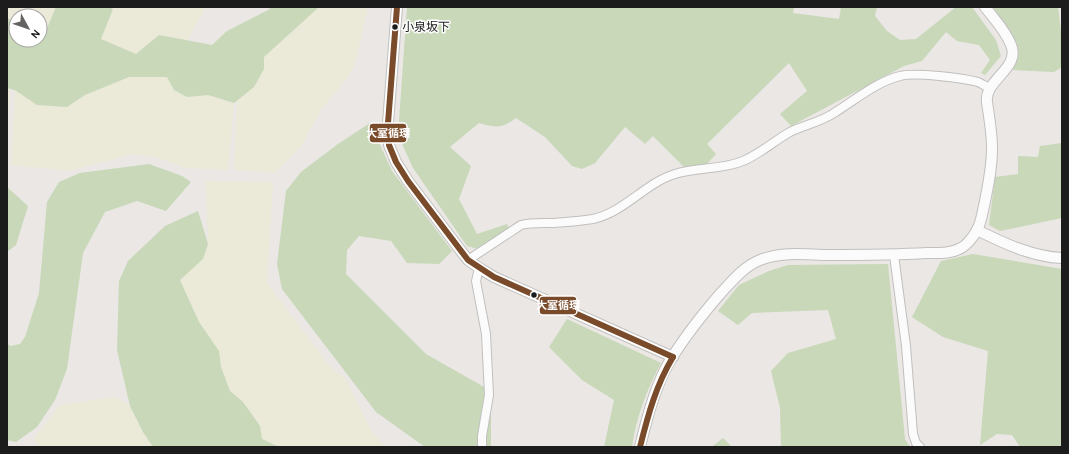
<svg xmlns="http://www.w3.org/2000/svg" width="1069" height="454" viewBox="0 0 1069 454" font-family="Karla,'Noto Sans JP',sans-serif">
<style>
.farmland{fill:#ebe9d7}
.forest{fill:#c8d8b9}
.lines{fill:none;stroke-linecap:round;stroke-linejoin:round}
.minor-casing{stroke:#c1c0bf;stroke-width:10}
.tertiary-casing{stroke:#c1c0bf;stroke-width:12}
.minor{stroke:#fcfbfb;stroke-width:8}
.tertiary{stroke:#fcfbfb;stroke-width:10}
.bus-1-casing{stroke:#fff;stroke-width:9}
.bus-1{stroke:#7a4b2a;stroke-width:6}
.bus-dot{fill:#1c1c1c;stroke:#fff;stroke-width:1.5}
.labels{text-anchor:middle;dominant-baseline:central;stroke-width:3;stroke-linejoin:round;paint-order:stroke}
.bus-label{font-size:12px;fill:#1c1c1c;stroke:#fff;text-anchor:start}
.line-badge{stroke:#fff;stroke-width:1.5}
.badge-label{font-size:11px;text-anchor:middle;font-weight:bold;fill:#fff}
</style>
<rect width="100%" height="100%" fill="#eae7e4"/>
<g class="farmland">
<polygon points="7,7 56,7 45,33 40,31 40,16 16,16 16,22 7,18"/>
<polygon points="109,7 207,7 205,8 187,41 159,35 136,54 101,39 113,9"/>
<polygon points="319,7 368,7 355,63 348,77 321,110 302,145 275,173 234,170 237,100 254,87 264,69 264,57"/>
<polygon points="167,76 174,90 187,97 208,95 234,103 228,170 186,168 156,157 132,154 70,171 11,165 15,90 37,105 67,107 85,95 129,77"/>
<polygon points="7,88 10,89 7,134"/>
<polygon points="206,181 273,182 267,282 275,294 332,369 345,378 371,430 384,447 279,447 262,439 260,426 243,402 230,391 221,367 219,351 199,322 180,280 203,259 208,244"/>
<polygon points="116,397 130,406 143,432 153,447 39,447 34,438 60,405"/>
</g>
<g class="forest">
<polygon points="56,7 109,7 113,9 101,39 136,54 159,35 212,45 227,31 270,9 268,7 319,7 264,57 264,69 254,87 234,103 208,95 187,97 174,90 167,77 129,77 85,95 67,107 37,105 15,90 7,88 7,18 16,22 16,40 40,40 40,31 45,33"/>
<path d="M407,7H794L793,13L839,19L841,7H877L875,16L887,31L900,40L916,39L956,7H972L996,40L1001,56L985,75L981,73L990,60L979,45L957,41L946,32L922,61L904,66L791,126L780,114L807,91L789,63L707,144L716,154L706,165L685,168L653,136L645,144L625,127L595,163L582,169L572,166L545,137L516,118C501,129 496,128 479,123L450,147L471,166L459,199L477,234L507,224L509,228L478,249L467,246L413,168L398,135Z"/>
<polygon points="993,7 1058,7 1062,39 1062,67 1054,72 1013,70 1018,56 1017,43"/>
<polygon points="370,123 392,171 452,251 439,264 407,263 391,241 359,236 347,250 346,274 426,354 491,391 491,447 425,447 376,412 282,289 277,264 286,191 301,172 338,144"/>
<polygon points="1062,143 1062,218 1000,231 989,225 995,177 1018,174 1018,156 1038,157 1040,146"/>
<polygon points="149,164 182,176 191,182 166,211 137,201 105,212 83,253 67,369 55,400 37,427 16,442 7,440 7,343 10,346 20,344 25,337 39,293 47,202 59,182 80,173"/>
<polygon points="7,187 28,206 16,245 7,252"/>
<polygon points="198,211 208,244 203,259 180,280 199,322 219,351 221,367 230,391 243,402 260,426 262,439 279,447 153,447 143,432 130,406 117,350 119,281 128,261 165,226"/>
<polygon points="973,254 1062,269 1062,447 1020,447 1012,435 997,434 980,445 988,351 943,337 912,317 941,261"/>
<polygon points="888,264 905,439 910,447 781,447 780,408 771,371 788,353 836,339 828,310 752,313 738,325 718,311 739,285 769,271 788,265"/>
<path d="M567,319L661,363C647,389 636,418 632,447H604L614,400L582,380L549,347Z"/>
<polygon points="723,438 732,447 714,447 713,446"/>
</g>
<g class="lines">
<defs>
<g id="minor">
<polyline points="894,255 906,346 913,434 916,443 920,447"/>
<path d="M468,260L521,225C532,222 543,223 554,223C566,222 581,221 593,219C625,212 645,183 675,174C697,167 722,170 743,161C760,154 774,141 790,132C804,125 821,122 834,113C855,100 876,82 900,76C915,72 963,78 978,82C982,84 986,86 989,88"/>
<polyline points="479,268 476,281 486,334 489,395 482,436 482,447"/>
</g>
<g id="tertiary">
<polyline points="397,7 388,123 389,145 396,162 408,181 458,247 468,260 479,268 494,277 673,357"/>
<path d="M977,230C1003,243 1033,257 1062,258"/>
<path d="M640,447C646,421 655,387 668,364C683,339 701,316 720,294C732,281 743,267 760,260C780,252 803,254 825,255C859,255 893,255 927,253C938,253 951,254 961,248C967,245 974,236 977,230C981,223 982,214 984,206C988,187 992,168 992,148C992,132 989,117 987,102C984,80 1021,68 1011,45C1006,31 994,19 985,7"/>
</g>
</defs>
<use href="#minor" class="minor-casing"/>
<use href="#tertiary" class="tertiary-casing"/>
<use href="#minor" class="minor"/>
<use href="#tertiary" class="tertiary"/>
<defs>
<g id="bus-1">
<polyline points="397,7 388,123 389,145 396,162 408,181 468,260 494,277 673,357"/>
<path d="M640,447C648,415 656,385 673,357"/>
</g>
</defs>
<use href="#bus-1" class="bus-1-casing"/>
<use href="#bus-1" class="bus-1"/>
</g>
<g class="bus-dot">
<circle cx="395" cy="27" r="3.5"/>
<circle cx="534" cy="295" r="3.5"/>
</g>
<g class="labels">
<g class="bus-label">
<text x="402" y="27">小泉坂下</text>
</g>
</g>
<g class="line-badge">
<rect x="369" y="123" width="38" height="20" rx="4" fill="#7a4b2a"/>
<rect x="539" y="296" width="38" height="19" rx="4" fill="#7a4b2a"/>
</g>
<g class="badge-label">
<text x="388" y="137">大室循環</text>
<text x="558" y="309">大室循環</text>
</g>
<rect width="1069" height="454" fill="none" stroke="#1c1c1c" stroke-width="16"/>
<g transform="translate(28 28) rotate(130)"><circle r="19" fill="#ffffff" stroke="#a4a4a4"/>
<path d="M0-3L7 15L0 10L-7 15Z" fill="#646362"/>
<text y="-6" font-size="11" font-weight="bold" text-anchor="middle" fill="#1c1c1c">N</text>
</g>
</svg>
